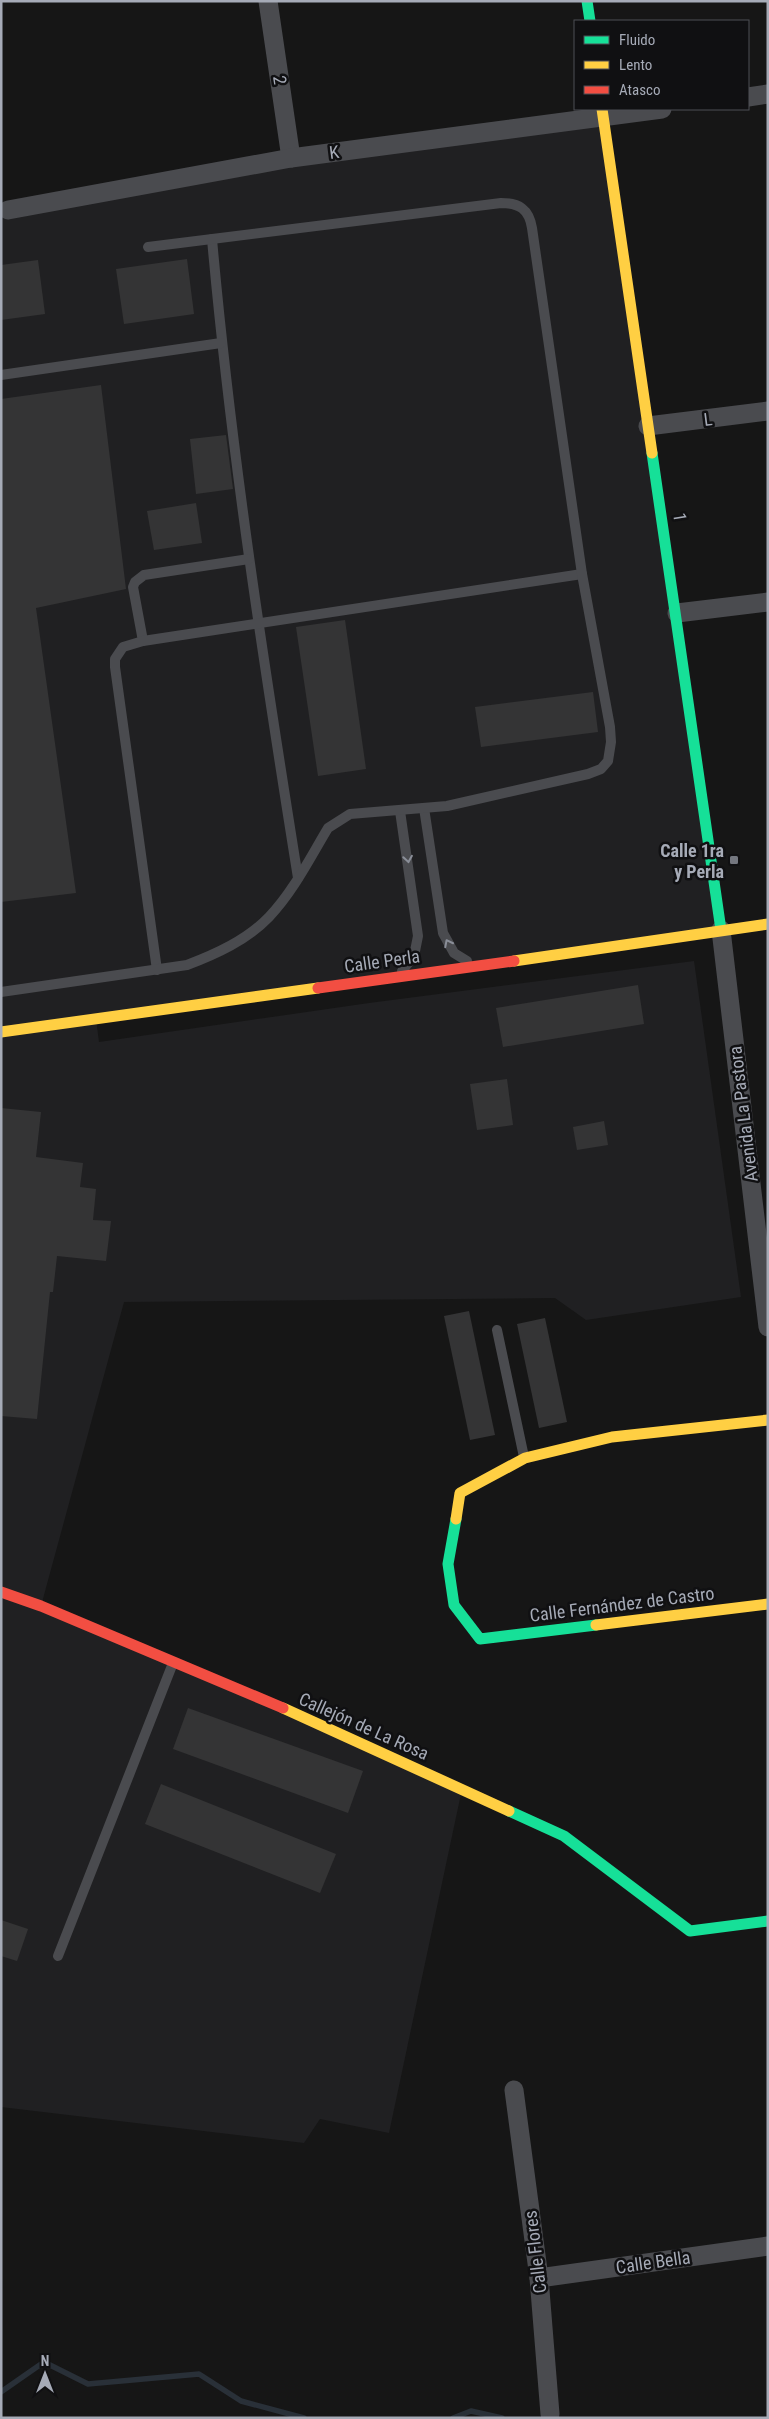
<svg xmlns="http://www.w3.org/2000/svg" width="769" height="2419" viewBox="0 0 769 2419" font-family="'Roboto Condensed',sans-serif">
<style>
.built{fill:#202022}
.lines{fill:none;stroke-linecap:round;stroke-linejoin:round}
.stream{stroke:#293038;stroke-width:5.5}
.building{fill:#343435}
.lane{stroke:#4a4b4f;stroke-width:10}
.street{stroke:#4a4b4f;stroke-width:19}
.fast{stroke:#16e098;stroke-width:11}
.slow{stroke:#ffcf43;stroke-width:11}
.jam{stroke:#f24e42;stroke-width:11}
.oneway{stroke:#8a8e98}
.poi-dot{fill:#74777f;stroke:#101012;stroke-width:2}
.labels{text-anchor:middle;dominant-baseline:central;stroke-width:5;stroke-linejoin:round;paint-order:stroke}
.street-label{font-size:18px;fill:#a6abb7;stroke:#101012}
.poi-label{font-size:18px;font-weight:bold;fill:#a6abb7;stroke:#101012;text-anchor:end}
</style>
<rect width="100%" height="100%" fill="#161616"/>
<polygon class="built" points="603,117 721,930 96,1019 99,1042 369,1003 694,961 741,1297 586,1320 555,1298 124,1302 41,1606 462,1789 389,2133 320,2119 304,2143 1,2107 1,212"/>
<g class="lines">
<g class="stream">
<polyline points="1,2392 44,2362 88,2384 199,2374 241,2401 304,2418"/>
<polyline points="453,2418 471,2411 502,2418"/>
</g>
</g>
<g class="building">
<polygon points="187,259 194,314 124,324 116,269"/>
<polygon points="38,260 45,314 1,320 1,265"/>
<polygon points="101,385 126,589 36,608 76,893 1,902 1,399"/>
<polygon points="226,435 233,489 196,494 190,439"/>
<polygon points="196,503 202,543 154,550 147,511"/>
<polygon points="345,620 366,769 318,776 296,627"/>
<polygon points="593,692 598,732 481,747 475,707"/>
<polygon points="638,985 644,1024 503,1047 496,1008"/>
<polygon points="507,1079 513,1125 477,1130 470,1084"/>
<polygon points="1,1108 41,1112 36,1157 83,1163 80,1187 96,1189 93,1220 111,1221 106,1261 57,1256 53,1292 50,1292 37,1419 1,1416"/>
<polygon points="604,1121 608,1145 577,1150 573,1127"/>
<polygon points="469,1311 495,1435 470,1440 444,1316"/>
<polygon points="545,1318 567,1422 539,1428 517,1324"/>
<polygon points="188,1708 363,1771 348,1813 173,1749"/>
<polygon points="161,1784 336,1854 320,1893 145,1824"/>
<polygon points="1,1920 28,1929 17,1961 1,1956"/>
</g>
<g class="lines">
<g class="lane">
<path d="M212,239C231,453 264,665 298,878"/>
<polyline points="1,375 221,343"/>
<polyline points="143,641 133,587 135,582 144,575 249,559"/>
<polyline points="424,808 443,933 454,953 467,961"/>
<polyline points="400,811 418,936 414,956 402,971"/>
<polyline points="157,970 115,667 115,659 123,647 143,641 582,574"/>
<path d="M1,992L187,965C216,954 247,940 269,917C293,892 310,858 328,828L350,814L447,806L588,774L601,769L608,761L611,742L610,727L582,574L532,228C529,209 519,203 501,203L148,247"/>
<polyline points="497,1330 524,1457"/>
<polyline points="58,1956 173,1663"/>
</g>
<g class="street">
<polyline points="268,1 291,158"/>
<polyline points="748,97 768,94"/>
<polyline points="8,210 291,158 662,109"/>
<polyline points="648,426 768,411"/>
<polyline points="677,613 768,602"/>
<polyline points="721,930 768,1327"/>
<polyline points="514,2090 539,2278 550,2414"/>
<polyline points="539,2278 768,2246"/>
</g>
<g class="fast">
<polyline points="587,1 590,21"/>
<polyline points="652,453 721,930"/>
<polyline points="456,1519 448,1564 454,1605 480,1639 596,1625"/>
<polyline points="509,1811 564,1836 690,1931 768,1921"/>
</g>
<g class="slow">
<polyline points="602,109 652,453"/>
<polyline points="514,961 768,924"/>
<polyline points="1,1032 318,988"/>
<polyline points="456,1519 460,1493 525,1458 612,1437 768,1420"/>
<polyline points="596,1625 768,1604"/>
<polyline points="283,1708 509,1811"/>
</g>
<g class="jam">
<polyline points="318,988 514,961"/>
<polyline points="1,1592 41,1606 283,1708"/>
</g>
</g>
<defs><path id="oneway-chevron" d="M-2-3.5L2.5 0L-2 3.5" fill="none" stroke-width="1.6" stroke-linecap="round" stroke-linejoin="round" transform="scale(1.25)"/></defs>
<g class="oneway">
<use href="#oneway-chevron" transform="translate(408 859) rotate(81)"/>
<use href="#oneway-chevron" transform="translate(448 943) rotate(-117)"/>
</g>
<rect class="poi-dot" x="729" y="855" width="10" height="10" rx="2.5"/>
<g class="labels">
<g class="street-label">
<text transform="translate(280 80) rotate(82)">2</text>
<text transform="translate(334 152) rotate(-7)">K</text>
<text transform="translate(708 419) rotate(-7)">L</text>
<text transform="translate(680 517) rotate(81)">1</text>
<text transform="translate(382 961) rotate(-8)">Calle Perla</text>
<text transform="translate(743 1114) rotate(-97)">Avenida La Pastora</text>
<text transform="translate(622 1604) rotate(-7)">Calle Fernández de Castro</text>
<text transform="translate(364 1726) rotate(24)">Callejón de La Rosa</text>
<text transform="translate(535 2252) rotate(-97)">Calle Flores</text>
<text transform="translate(653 2262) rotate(-8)">Calle Bella</text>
</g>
<g class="poi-label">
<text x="724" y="850">Calle 1ra<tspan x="724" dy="21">y Perla</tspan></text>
</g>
</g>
<rect width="769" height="2419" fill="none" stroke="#a6abb7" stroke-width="5"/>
<rect x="574" y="20" width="175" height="90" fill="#101012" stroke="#4c4e54"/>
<rect x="584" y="36" width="25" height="8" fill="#16e098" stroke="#4c4e54"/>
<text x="619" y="45" font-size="15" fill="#a6abb7">Fluido</text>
<rect x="584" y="61" width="25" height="8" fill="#ffcf43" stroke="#4c4e54"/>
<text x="619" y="70" font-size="15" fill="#a6abb7">Lento</text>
<rect x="584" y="86" width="25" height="8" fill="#f24e42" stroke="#4c4e54"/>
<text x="619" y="95" font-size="15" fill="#a6abb7">Atasco</text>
<g transform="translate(45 2374)" stroke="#101012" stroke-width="4" paint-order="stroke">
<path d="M0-4L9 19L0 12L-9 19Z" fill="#a6abb7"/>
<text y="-8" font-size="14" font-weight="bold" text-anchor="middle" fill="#a6abb7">N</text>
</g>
</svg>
